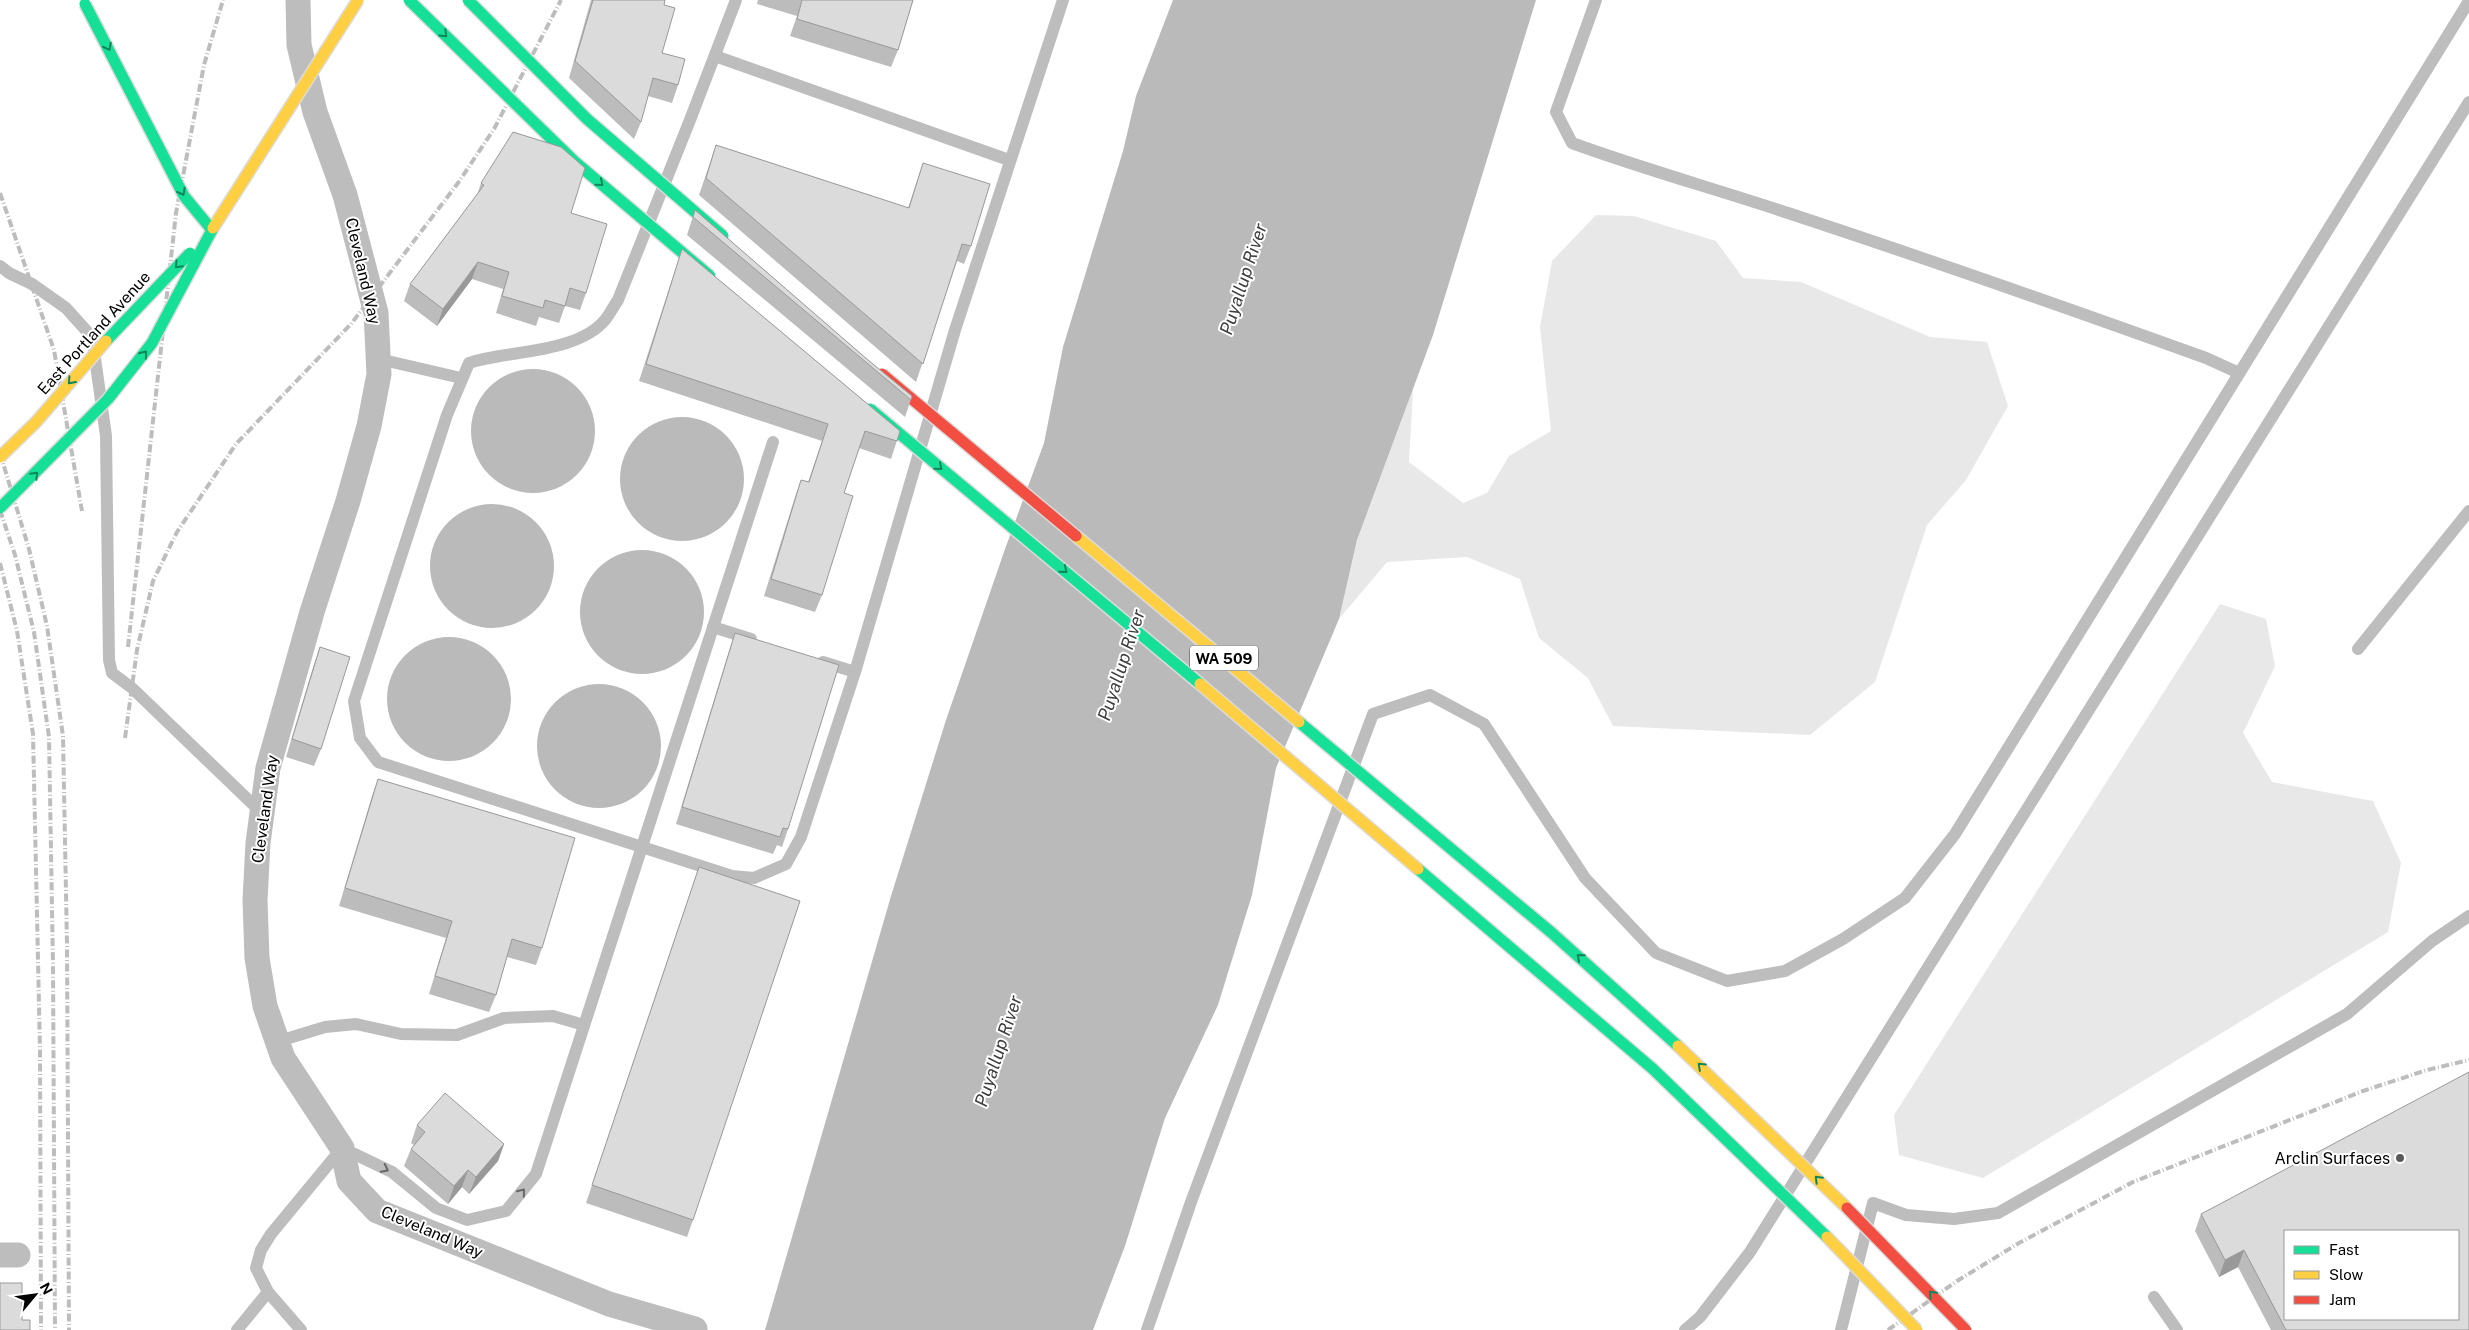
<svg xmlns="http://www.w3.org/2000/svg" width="2469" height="1330" viewBox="0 0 2469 1330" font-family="'Public Sans',sans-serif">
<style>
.green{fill:#e8e8e8}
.water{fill:#bababa}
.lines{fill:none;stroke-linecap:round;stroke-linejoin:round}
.lane{stroke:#bdbdbd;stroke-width:12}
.street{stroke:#bdbdbd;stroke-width:25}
.rail{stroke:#bdbdbd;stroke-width:4;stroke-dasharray:8 2.5 1 2.5;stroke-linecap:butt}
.fast-bridge-casing{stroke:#dbdbdb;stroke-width:14;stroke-linecap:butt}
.slow-bridge-casing{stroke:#dbdbdb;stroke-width:14;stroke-linecap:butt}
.jam-bridge-casing{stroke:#dbdbdb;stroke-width:14;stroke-linecap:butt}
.fast-bridge{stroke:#16e098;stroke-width:11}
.slow-bridge{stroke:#ffcf43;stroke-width:11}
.jam-bridge{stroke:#f24e42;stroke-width:11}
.wall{fill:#bcbcbc}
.shaded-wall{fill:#999}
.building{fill:#dbdbdb;stroke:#999;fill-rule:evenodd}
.oneway{stroke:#0d865b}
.oneway2{stroke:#686868}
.poi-dot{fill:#595959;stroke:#fff;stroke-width:2}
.labels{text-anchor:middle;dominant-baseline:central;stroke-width:4;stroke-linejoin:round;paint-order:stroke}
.shield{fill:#fff;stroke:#4c4c4c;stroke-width:1}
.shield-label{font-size:15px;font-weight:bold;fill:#000}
.street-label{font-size:16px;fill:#000;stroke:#fff}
.poi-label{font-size:16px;fill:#000;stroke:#fff;text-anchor:end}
.water-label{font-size:18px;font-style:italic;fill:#3d3d3d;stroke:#fff}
</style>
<rect width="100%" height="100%" fill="#fff"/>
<g class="green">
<polygon points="1596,215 1634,216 1716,241 1743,278 1801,282 1930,337 1987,342 2008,406 1966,480 1927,525 1875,682 1810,735 1613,726 1588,678 1539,638 1520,579 1467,557 1387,562 1339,619 1357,540 1413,389 1409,462 1463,503 1487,493 1509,456 1551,431 1540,327 1552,261"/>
<polygon points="2220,604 2266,619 2275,666 2243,733 2272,782 2373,801 2401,863 2388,932 1983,1178 1899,1155 1894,1115"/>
</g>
<g class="water">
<polygon points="1173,0 1536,0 1433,335 1357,540 1339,619 1276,768 1252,895 1218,1005 1165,1118 1125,1246 1093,1330 765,1330 891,896 946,720 1005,549 1044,443 1063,347 1123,151 1136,96"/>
<circle cx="533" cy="431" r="62"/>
<circle cx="682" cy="479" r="62"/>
<circle cx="492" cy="566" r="62"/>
<circle cx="642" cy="612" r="62"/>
<circle cx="449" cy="699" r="62"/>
<circle cx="599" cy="746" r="62"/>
</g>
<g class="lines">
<g class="lane">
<path d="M736,0L690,120L618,300C613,307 610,314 605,320C576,354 508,350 469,363L447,415L354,701L360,738L378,762L732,876L754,878L786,864L801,837L855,672L955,330L1063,0"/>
<path d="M1596,0L1556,112L1572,143C1643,169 1716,189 1788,213C1928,259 2067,308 2206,358L2239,373"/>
<polyline points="715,56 1009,160"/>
<polyline points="0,266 9,273 32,284 66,308 92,337 106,436 109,660 112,673 132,688 262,813"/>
<polyline points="379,359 461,378"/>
<polyline points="713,627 751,639"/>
<polyline points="2358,649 2469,511"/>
<polyline points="823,662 855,672"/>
<polyline points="276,1042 325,1027 356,1024 401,1034 457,1035 504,1018 553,1016 584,1025"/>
<polyline points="2154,1297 2177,1330"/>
<polyline points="237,1330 268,1292"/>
<polyline points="301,1330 268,1292 256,1268 261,1250 271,1234 342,1148 392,1172 436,1208 467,1220 506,1211 536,1174 773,442"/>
<polyline points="1147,1330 1191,1202 1373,714 1430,695 1484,724 1585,878 1656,953 1727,981 1785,971 1843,939 1905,898 1955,834 2469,1"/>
<polyline points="1685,1330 1700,1317 1750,1252 2469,102"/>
<polyline points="1841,1330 1873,1203 1906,1215 1954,1219 1998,1213 2347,1014 2432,941 2469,916"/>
</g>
<g class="street">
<polyline points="298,0 299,45 315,112 345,195 376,313 379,374 369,426 348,501 312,612 268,768 258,843 255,900 257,958 265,1006 283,1058 342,1148 349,1181 377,1211 609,1304 695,1329"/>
<polyline points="0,1255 18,1255"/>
</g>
<g class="rail">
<polyline points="0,193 54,350 82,511"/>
<polyline points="0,453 29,549 47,626 63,736 67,945 69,1330"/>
<polyline points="0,510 15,555 34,632 49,737 53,965 55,1330"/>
<polyline points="0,563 17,631 33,734 40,1050 41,1330"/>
<polyline points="128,647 176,213 204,65 223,0"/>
<polyline points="125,738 137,650 153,581 177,532 236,444 351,324 458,183 494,129 561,0"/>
<polyline points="1888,1330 1957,1281 2019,1243 2133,1182 2363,1091 2427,1070 2469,1060"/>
</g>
<defs>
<g id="fast-bridge">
<polyline points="409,0 574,161 710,276"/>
<polyline points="468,0 587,119 723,236"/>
<polyline points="85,4 184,196 212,230"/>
<polyline points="106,341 190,253"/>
<polyline points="870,409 1200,684"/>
<polyline points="0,508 108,399 152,343 213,228"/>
<polyline points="1299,722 1552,933 1678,1046"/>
<polyline points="1418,869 1653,1069 1827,1237"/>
</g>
<g id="slow-bridge">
<polyline points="213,228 358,0"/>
<polyline points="0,457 36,422 106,341"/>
<polyline points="1076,536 1299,722"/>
<polyline points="1200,684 1418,869"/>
<polyline points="1678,1046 1847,1208"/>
<polyline points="1827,1237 1917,1330"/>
</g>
<g id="jam-bridge">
<polyline points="882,374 1076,536"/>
<polyline points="1847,1208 1966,1330"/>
</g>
</defs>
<use href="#fast-bridge" class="fast-bridge-casing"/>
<use href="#slow-bridge" class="slow-bridge-casing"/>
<use href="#jam-bridge" class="jam-bridge-casing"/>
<use href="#fast-bridge" class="fast-bridge"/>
<use href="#slow-bridge" class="slow-bridge"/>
<use href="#jam-bridge" class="jam-bridge"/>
</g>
<g class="wall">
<polygon points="591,0 665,0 664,5 662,53 678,85 672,103 648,96 641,122 634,139 569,78"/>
<polygon points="758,0 913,0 898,50 891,67 790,36 797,16 757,4"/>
<polygon points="716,145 908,208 923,163 971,246 964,264 957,261 916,382 699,195"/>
<polygon points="481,183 571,213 586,293 580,310 565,306 559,323 539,317 536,326 496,313 503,289 472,279 437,326 404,301 410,284 477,195"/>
<polygon points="695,210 868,360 912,396 905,417 687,235"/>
<polygon points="682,249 900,431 891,459 859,448 844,493 822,595 815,612 764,596 795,497 801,480 808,482 822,441 639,381"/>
<polygon points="735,633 788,829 782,847 777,845 773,854 676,824 729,651"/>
<polygon points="320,647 321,749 314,766 286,757 314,664"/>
<polygon points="378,779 542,948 536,965 507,957 496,995 489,1012 429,994 446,938 339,906 372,796"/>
<polygon points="699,867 693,1220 687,1237 586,1203"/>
<polygon points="417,1125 504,1144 498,1161 469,1194 462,1187 448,1204 404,1166 411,1149 414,1145 411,1143"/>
<polygon points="2201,1214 2469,1330 2271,1330 2238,1267 2219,1277 2195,1231"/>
</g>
<g class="shaded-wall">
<polygon points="478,262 472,279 437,326 443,309"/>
<polygon points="504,1144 498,1161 469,1194 476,1177"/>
<polygon points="468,1170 462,1187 448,1204 454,1186"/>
<polygon points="2244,1250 2238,1267 2219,1277 2225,1260"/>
</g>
<g class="building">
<polygon points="593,0 665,0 664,5 675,8 662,53 685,59 678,85 653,78 641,122 575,61"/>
<polygon points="802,0 913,0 898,50 797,19"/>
<polygon points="513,132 561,147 585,168 571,213 607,224 586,293 570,288 565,306 545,300 543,308 502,296 509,272 478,262 443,309 410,284 484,185 481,183"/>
<polygon points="716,145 909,208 923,163 990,184 971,246 962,244 923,364 706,178"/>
<polygon points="695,210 868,360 912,396 911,400 693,217"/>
<polygon points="682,249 900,431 897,441 865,431 844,493 853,496 822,595 771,579 801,480 809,482 828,424 646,364"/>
<polygon points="735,633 839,665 788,829 783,828 780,837 682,807"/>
<polygon points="320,647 350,657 321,749 292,739"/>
<polygon points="378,779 575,838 542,948 512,939 496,995 435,976 452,921 345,888"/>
<polygon points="699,867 800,901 693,1220 592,1185"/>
<path d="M2469,1072V1330H2286L2244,1250L2225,1260L2201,1214ZM2285,1231H2458V1319H2285Z"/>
<polygon points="445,1093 504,1144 476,1177 468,1170 454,1186 411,1149 425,1132 417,1125"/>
<polygon points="0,1283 22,1283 22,1320 30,1320 30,1330 0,1330"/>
</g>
<defs><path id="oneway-chevron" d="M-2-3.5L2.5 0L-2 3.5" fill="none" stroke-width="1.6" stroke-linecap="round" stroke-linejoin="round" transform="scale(1.25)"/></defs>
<g class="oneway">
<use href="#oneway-chevron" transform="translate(444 34) rotate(44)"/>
<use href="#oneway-chevron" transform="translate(108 47) rotate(63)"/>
<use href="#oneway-chevron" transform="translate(600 183) rotate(40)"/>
<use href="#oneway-chevron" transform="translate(182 192) rotate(61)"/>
<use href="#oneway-chevron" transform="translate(178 265) rotate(134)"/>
<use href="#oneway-chevron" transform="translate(144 354) rotate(-52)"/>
<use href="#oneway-chevron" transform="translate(71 381) rotate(132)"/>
<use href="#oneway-chevron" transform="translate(939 467) rotate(40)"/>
<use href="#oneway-chevron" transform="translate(35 475) rotate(-45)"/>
<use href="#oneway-chevron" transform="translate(1064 570) rotate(40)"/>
<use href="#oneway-chevron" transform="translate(1580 957) rotate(-139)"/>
<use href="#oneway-chevron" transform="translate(1701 1066) rotate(-137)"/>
<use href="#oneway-chevron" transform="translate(1818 1179) rotate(-135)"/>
<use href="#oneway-chevron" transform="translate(1932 1294) rotate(-133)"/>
</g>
<g class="oneway2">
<use href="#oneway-chevron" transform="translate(385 1169) rotate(27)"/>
<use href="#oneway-chevron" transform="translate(522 1192) rotate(-51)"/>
</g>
<circle class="poi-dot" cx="2400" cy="1158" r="5"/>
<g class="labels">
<rect class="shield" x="1190" y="645.5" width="68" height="25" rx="4"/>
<g class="shield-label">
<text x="1224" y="658">WA 509</text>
</g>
<g class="street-label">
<text transform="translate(363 271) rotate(77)">Cleveland Way</text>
<text transform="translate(94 333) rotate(-48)">East Portland Avenue</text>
<text transform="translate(265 809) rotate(-82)">Cleveland Way</text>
<text transform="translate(432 1232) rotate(23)">Cleveland Way</text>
</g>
<g class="poi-label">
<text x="2390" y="1158">Arclin Surfaces</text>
</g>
<g class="water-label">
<text transform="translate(1243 279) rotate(-72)">Puyallup River</text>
<text transform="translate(1121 665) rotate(-72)">Puyallup River</text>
<text transform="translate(998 1051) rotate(-72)">Puyallup River</text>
</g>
</g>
<rect x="2284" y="1230" width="175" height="90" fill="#ffffff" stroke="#999999"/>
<rect x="2294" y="1246" width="25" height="8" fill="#16e098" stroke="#999999"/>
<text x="2329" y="1255" font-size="15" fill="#000000">Fast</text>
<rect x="2294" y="1271" width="25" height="8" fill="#ffcf43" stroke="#999999"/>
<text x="2329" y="1280" font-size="15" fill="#000000">Slow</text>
<rect x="2294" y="1296" width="25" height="8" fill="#f24e42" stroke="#999999"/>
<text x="2329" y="1305" font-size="15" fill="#000000">Jam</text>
<g transform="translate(35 1295) rotate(61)" stroke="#ffffff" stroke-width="4" paint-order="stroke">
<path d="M0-4L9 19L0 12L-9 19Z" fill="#000000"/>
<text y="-8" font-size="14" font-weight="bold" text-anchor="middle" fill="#000000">N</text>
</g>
</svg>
